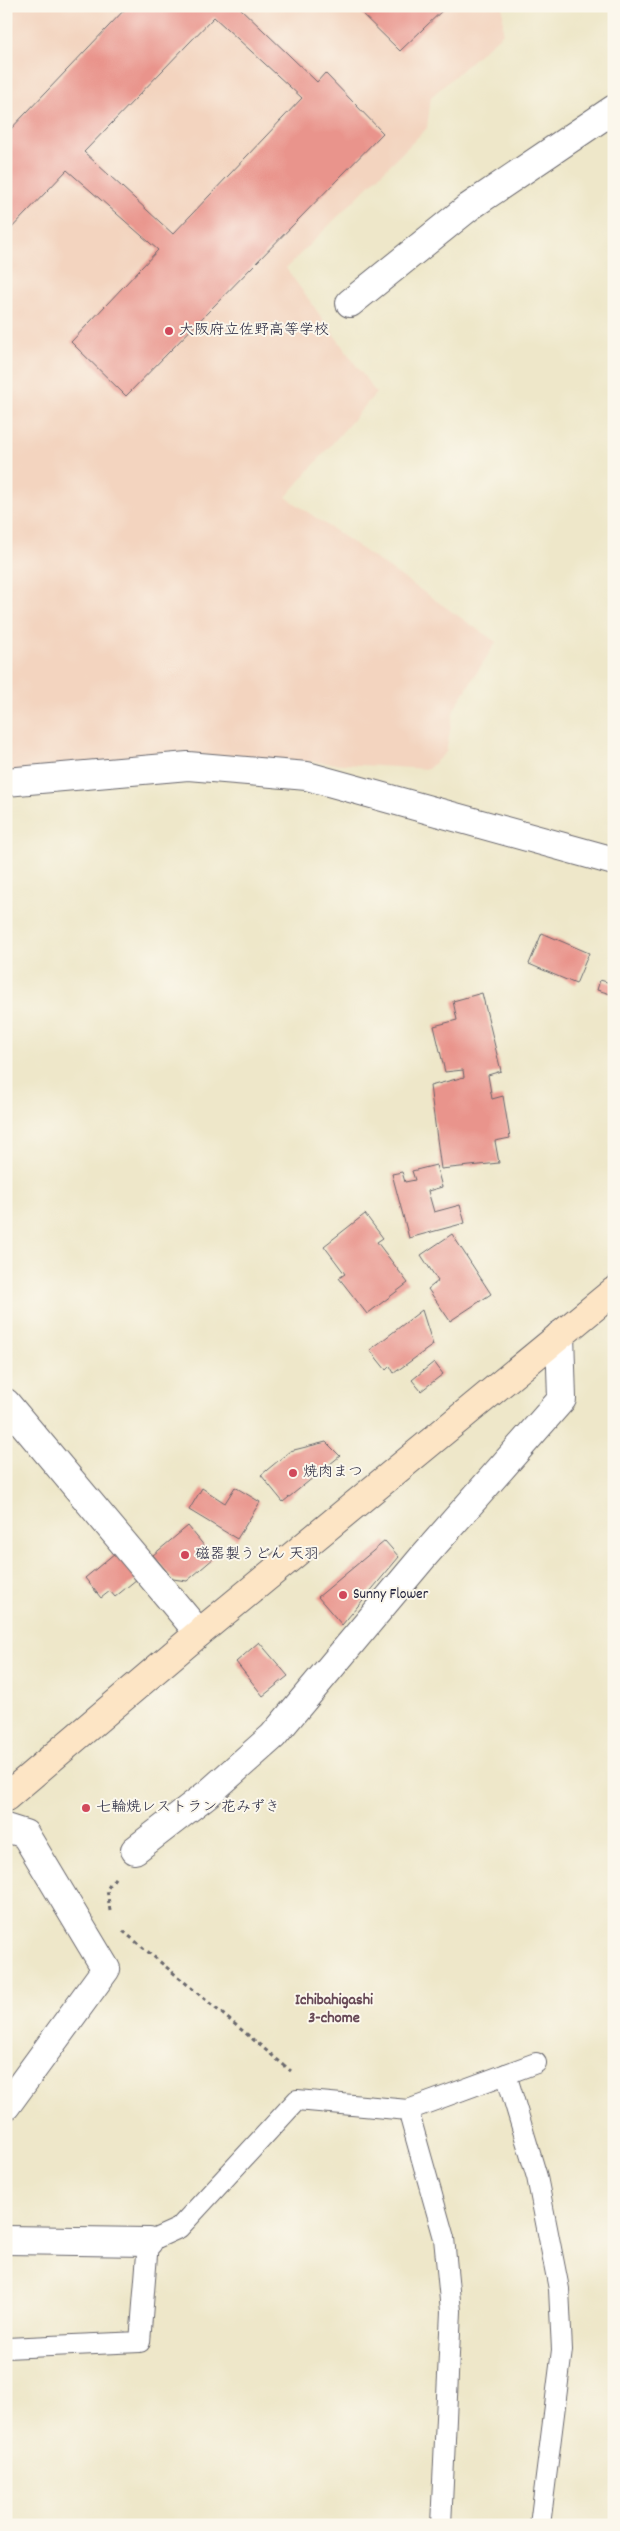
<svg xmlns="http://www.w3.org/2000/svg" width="620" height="2531" viewBox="0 0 620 2531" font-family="Dekko,'Klee One',sans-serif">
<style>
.built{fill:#f3d4bf}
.building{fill:#e9948c;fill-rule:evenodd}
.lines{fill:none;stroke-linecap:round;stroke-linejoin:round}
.lane-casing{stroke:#69676d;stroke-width:22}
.street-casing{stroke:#69676d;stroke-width:30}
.secondary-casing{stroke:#69676d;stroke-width:30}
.path{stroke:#69676d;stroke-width:3;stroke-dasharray:4 4;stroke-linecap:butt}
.lane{stroke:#fff;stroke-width:20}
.street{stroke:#fff;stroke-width:28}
.secondary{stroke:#fde5c5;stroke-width:28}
.poi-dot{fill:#d1495b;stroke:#fbf7ec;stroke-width:2}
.labels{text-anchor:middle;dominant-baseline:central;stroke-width:4;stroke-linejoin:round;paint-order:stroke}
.poi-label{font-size:15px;fill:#22223b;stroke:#fbf7ec;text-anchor:start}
.neighbourhood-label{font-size:16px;font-weight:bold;fill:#684a57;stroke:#fbf7ec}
</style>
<rect width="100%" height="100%" fill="#fbf7ec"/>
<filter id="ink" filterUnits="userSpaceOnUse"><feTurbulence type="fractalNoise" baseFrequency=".02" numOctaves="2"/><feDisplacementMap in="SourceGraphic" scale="10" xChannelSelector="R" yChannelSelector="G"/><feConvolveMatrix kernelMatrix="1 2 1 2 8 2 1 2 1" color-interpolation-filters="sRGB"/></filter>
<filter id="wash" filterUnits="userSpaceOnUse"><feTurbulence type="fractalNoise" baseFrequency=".0096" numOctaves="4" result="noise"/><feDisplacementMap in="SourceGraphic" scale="20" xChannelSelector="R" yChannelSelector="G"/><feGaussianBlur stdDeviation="1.12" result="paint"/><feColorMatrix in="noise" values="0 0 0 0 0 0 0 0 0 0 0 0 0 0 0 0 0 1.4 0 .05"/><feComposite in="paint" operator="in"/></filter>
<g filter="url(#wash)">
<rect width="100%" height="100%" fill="#eee7c9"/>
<polygon class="built" points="6,6 503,6 503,33 431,97 427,128 286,268 376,393 286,497 496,642 454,709 446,752 428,769 192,755 6,774"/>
<g id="blocks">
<g class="building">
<path d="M128,6H238L317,82L325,73L383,133L126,396L71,342L158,250L67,170L6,234V134ZM214,17L302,98L173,234L84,152Z"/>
<polygon points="354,6 447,6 400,51"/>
<polygon points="542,933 589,953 576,984 529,964"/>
<polygon points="600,980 614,984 614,995 597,990"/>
<polygon points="482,993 501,1071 488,1075 492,1099 503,1096 510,1138 495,1141 499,1163 441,1169 430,1086 464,1077 463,1070 445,1072 434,1026 457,1020 453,1001"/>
<polygon points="436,1165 442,1187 428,1191 434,1212 460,1205 465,1223 409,1238 392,1174 402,1172 405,1182 415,1180 412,1171"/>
<polygon points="365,1214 383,1238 377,1242 408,1283 367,1314 339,1278 345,1274 324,1246"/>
<polygon points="452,1234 491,1294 450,1321 428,1289 438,1281 421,1255"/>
<polygon points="422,1310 433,1345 394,1373 390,1366 386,1370 370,1350"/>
<polygon points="434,1362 443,1374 421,1391 412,1380"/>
<polygon points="326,1442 340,1456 283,1502 261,1475 290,1451"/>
<polygon points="235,1487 260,1502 237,1539 189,1510 202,1488 225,1503"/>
<polygon points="188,1526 214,1558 187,1581 173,1579 153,1555"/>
<polygon points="385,1541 399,1557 342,1625 318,1597"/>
<polygon points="115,1553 137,1579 115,1597 110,1591 101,1598 85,1578"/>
<polygon points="259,1642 288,1676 263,1696 236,1662"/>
</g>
</g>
</g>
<g filter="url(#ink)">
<use href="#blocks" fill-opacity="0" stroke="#69676d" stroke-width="1"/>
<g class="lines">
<defs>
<g id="lane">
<polyline points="506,2074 537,2177 559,2289 562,2350 540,2525"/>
<polyline points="408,2110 444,2238 451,2311 441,2525"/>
<polyline points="6,2348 140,2342 148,2242 179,2228 297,2100 408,2110 536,2063"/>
</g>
<g id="street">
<polyline points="350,303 469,207 614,109"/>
<polyline points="6,782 188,766 307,776 614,861"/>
<polyline points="6,1403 199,1633"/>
<polyline points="6,1828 25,1834 106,1969 6,2106"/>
<polyline points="135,1850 210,1792 273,1736 423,1557 562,1399 560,1335"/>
<polyline points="6,2240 148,2242"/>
</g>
<polyline id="secondary" points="6,1797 199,1633 614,1291"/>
</defs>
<use href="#lane" class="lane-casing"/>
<use href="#street" class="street-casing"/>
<use href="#secondary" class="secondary-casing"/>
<g class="path">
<polyline points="110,1911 107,1889 117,1875"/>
<polyline points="123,1931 291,2071"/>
</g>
<use href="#lane" class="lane"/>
<use href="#street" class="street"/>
<use href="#secondary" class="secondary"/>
</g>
</g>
<g class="poi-dot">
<circle cx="169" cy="331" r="5"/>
<circle cx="293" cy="1473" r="5"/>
<circle cx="185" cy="1555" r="5"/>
<circle cx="343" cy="1595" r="5"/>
<circle cx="86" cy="1808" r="5"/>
</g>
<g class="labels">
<g class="poi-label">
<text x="179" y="331">大阪府立佐野高等学校</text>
<text x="303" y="1473">焼肉まつ</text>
<text x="195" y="1555">磁器製うどん 天羽</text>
<text x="353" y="1595">Sunny Flower</text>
<text x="96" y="1808">七輪焼レストラン 花みずき</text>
</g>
<g class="neighbourhood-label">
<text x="334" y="2000">Ichibahigashi<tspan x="334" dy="18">3-chome</tspan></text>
</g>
</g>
<rect width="620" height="2531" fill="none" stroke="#fbf7ec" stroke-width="25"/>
</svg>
